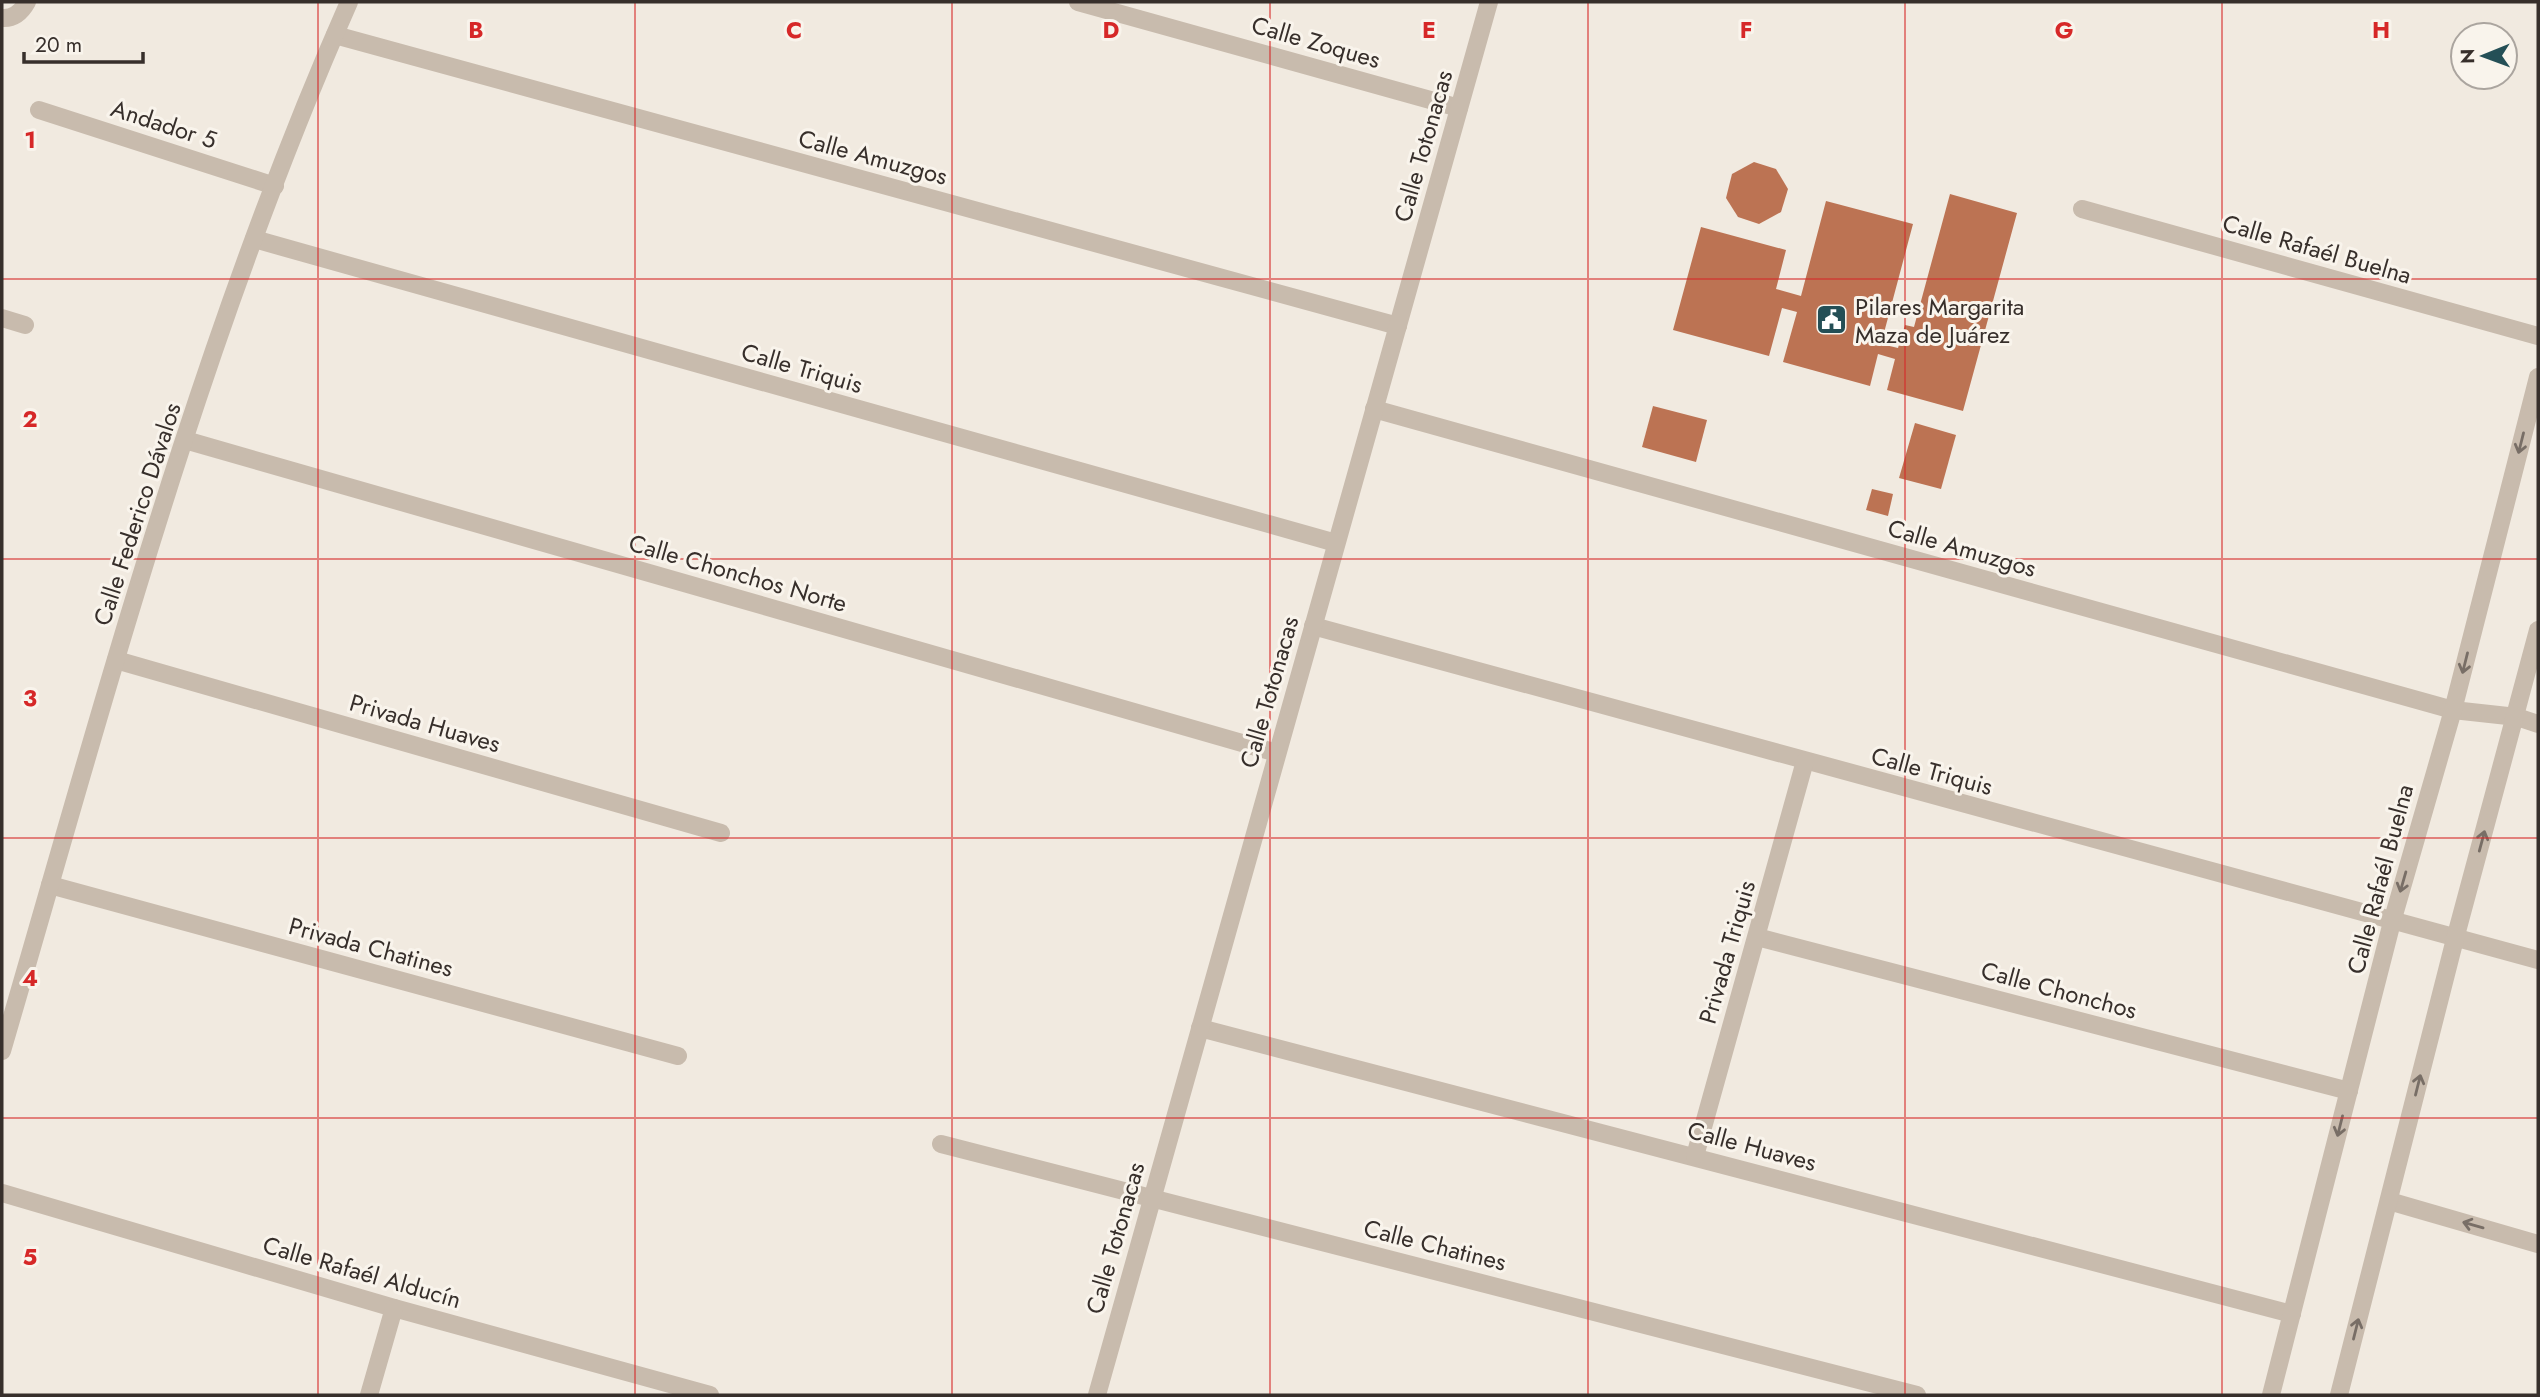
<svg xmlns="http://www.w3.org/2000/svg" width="2540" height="1397" viewBox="0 0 2540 1397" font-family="Jost,sans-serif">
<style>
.building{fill:#bc7353}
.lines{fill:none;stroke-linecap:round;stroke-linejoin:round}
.service{stroke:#c8bbad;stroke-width:18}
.pedestrian{stroke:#c8bbad;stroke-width:18}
.minor{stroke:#c8bbad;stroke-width:18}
.oneway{stroke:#786e66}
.grid{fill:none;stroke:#d62828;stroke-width:2;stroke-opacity:0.55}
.labels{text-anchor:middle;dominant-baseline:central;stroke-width:6;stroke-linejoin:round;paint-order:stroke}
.street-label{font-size:24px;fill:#372f2b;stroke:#f9f4ec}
.poi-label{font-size:24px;fill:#372f2b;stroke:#f9f4ec;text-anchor:start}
.grid-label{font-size:23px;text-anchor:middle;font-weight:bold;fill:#d62828;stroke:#f9f4ec;stroke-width:6;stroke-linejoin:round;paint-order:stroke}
</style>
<rect width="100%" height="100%" fill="#f1eae0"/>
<g class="building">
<polygon points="1754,162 1776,169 1788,189 1781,212 1759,224 1738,217 1726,198 1732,174"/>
<polygon points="1950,194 2017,213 1963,411 1887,390 1895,359 1878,354 1870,386 1783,362 1797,312 1782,308 1769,356 1673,330 1701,227 1786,250 1776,289 1801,296 1826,201 1913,224 1881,344 1898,348 1905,325 1914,327"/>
<polygon points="1653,406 1707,420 1696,462 1642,447"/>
<polygon points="1915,423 1956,435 1941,489 1899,478"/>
<polygon points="1872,489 1893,494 1888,516 1866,510"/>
</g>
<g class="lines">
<path class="service" d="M2,18C14,19 22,11 27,2"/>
<polyline class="pedestrian" points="39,110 275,186"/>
<g class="minor">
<polyline points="1078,2 1459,108"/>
<polyline points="335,35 1398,326"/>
<polyline points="2082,209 2538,336"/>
<polyline points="254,239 1336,543"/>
<polyline points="2,318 25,325"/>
<polyline points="1374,409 2453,710 2517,717 2538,724"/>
<polyline points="185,440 1277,753"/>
<polyline points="1313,626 2538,960"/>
<polyline points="116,660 721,833"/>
<polyline points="50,885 678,1056"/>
<polyline points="1757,937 2349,1091"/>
<polyline points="1200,1028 2292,1314"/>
<path d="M2,1051C105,698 200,339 349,2"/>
<polyline points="941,1144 1917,1395"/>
<polyline points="1695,1156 1805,761"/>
<polyline points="2,1193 394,1308 710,1395"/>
<polyline points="2389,1201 2538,1244"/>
<polyline points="369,1395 394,1308"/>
<polyline points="1097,1395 1489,2"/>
<polyline points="2271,1395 2392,922 2453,710 2538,377"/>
<polyline points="2339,1395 2455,939 2538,630"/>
</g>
</g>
<defs><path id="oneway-shaft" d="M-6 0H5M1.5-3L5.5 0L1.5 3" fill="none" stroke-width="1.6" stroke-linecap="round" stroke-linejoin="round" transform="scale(1.75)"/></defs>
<g class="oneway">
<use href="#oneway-shaft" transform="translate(2521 443) rotate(104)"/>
<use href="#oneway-shaft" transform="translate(2465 663) rotate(104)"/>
<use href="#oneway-shaft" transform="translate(2482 841) rotate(-75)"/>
<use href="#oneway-shaft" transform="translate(2403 882) rotate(106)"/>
<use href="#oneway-shaft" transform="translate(2418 1085) rotate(-76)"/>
<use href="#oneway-shaft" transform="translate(2340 1126) rotate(104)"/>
<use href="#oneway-shaft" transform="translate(2473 1225) rotate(-164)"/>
<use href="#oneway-shaft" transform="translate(2356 1329) rotate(-76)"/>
</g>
<path class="grid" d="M318,2V1395M635,2V1395M952,2V1395M1270,2V1395M1588,2V1395M1905,2V1395M2222,2V1395M2,279H2538M2,559H2538M2,838H2538M2,1118H2538"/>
<defs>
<symbol id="civic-square" viewBox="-11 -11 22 22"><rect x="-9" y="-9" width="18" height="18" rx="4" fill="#244f56" stroke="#f9f4ec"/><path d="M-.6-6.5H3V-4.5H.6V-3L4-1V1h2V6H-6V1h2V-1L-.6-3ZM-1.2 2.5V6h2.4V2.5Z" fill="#fff"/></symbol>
</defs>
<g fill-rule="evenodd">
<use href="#civic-square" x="1814" y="302" width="35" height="35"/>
</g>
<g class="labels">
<g class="street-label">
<text transform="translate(1316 42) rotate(16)">Calle Zoques</text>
<text transform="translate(164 124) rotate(18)">Andador 5</text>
<text transform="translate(1423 146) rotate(-74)">Calle Totonacas</text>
<text transform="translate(873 157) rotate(15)">Calle Amuzgos</text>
<text transform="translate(2317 249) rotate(16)">Calle Rafaél Buelna</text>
<text transform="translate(802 368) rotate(16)">Calle Triquis</text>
<text transform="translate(137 514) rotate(-72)">Calle Federico Dávalos</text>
<text transform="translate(1962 548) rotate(16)">Calle Amuzgos</text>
<text transform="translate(738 573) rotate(16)">Calle Chonchos Norte</text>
<text transform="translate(1269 692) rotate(-74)">Calle Totonacas</text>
<text transform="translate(425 723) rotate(16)">Privada Huaves</text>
<text transform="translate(1932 771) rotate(15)">Calle Triquis</text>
<text transform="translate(2380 879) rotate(-75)">Calle Rafaél Buelna</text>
<text transform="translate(371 947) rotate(15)">Privada Chatines</text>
<text transform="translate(1727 952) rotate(-74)">Privada Triquis</text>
<text transform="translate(2059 990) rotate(15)">Calle Chonchos</text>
<text transform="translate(1752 1146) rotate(15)">Calle Huaves</text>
<text transform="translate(1115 1238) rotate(-74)">Calle Totonacas</text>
<text transform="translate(1435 1245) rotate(14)">Calle Chatines</text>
<text transform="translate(362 1272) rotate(16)">Calle Rafaél Alducín</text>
</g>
<g class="poi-label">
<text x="1855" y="306">Pilares Margarita<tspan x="1855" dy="28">Maza de Juárez</tspan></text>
</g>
</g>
<g class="grid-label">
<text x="476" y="38">B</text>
<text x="794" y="38">C</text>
<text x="1111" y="38">D</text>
<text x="1429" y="38">E</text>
<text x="1746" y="38">F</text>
<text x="2064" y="38">G</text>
<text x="2381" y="38">H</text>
<text x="30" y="148">1</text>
<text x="30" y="427">2</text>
<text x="30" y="706">3</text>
<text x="30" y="986">4</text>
<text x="30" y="1265">5</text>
</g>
<rect width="2540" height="1397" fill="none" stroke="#372f2b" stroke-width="7"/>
<g transform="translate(2484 56) rotate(269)"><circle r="33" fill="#f9f4ec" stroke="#aba59f" stroke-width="2"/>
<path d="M0-5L12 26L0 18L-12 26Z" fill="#244f56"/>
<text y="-10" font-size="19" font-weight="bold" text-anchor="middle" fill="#372f2b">N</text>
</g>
<path d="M24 52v10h119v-10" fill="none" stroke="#372f2b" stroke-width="3.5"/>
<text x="35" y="52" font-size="21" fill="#372f2b" stroke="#f9f4ec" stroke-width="5" paint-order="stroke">20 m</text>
</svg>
